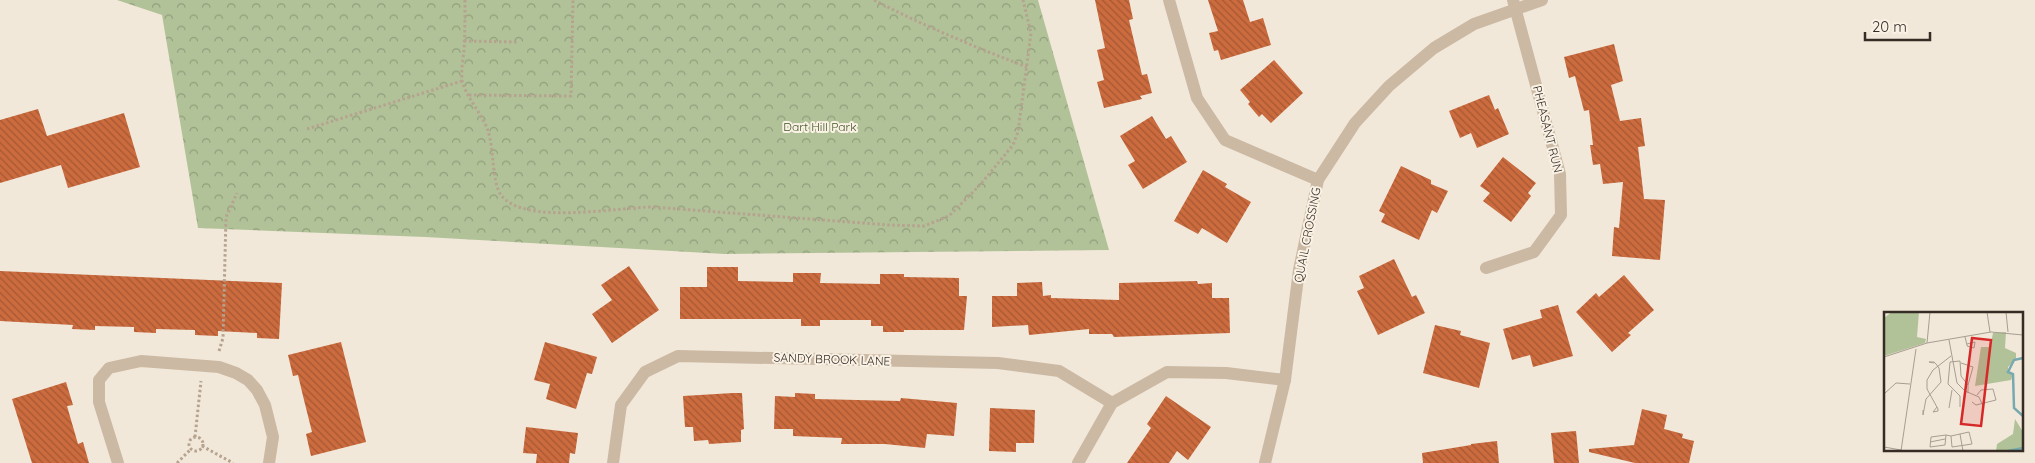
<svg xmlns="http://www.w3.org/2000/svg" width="2035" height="463" viewBox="0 0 2035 463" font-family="Quicksand,sans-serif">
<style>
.park{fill:url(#park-crowns)}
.building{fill:url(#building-back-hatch)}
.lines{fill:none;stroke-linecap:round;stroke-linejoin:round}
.path{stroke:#b6a38f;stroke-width:3;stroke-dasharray:2.5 2.5;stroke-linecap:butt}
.street{stroke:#cbb9a4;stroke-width:12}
.labels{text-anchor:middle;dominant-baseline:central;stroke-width:4;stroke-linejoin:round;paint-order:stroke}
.park-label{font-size:12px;fill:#425529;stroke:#faf2e5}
.street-label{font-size:12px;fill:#362c26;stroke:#faf2e5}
.inset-river{fill:none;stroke:#77aab0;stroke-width:2.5}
.inset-road{fill:none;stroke:#a79d91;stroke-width:1}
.view{fill:#d62828;fill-opacity:0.15;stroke:#d62828;stroke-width:2.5}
.inset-edge{fill:none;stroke:#362c26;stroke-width:2.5}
</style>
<defs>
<pattern id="park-crowns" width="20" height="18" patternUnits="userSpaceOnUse" patternTransform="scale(1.25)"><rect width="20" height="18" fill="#b1c298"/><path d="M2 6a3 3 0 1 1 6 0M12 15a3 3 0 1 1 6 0" fill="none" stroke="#919e7c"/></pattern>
<pattern id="building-back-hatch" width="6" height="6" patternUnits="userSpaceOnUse" patternTransform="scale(1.25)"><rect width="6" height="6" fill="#cb6b3e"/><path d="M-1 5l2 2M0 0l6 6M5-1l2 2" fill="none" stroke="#a65834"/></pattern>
</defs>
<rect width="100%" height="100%" fill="#f2e8d9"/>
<polygon class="park" points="117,0 1038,0 1109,250 725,254 425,237 198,228 162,15"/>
<g class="building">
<polygon points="1095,0 1129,0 1133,19 1129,20 1142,75 1147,74 1152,93 1140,96 1142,99 1104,108 1097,82 1104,80 1097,50 1105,48"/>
<polygon points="1208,0 1243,0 1250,22 1263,18 1271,45 1221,60 1218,50 1214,51 1209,33 1218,31"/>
<polygon points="1614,44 1623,81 1611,85 1620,121 1641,118 1645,146 1638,147 1644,199 1665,200 1660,260 1612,256 1614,227 1619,228 1623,182 1603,184 1600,164 1593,165 1590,145 1593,145 1589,110 1584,111 1575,76 1569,78 1564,57"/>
<polygon points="1274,60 1303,93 1271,123 1262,114 1259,117 1248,104 1250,102 1240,90"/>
<polygon points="1489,95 1495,110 1498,108 1509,134 1477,148 1471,133 1460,138 1449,111"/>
<polygon points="38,109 47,136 124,113 140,167 68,188 61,165 0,183 0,120"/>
<polygon points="1152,116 1166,139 1171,136 1187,162 1143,189 1128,165 1135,161 1120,136"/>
<polygon points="1503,157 1536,183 1528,193 1531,196 1511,222 1483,201 1490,193 1480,186"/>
<polygon points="1401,166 1431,180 1431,184 1448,191 1437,213 1432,210 1419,240 1381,222 1385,214 1379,211"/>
<polygon points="1203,170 1227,184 1225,187 1251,202 1227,243 1202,228 1198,234 1174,221"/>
<polygon points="1394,259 1412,297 1416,295 1425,313 1378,335 1357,291 1364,288 1359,276"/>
<polygon points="629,266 659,310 612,343 592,314 612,300 601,285"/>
<polygon points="707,267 738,267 738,281 793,282 793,273 821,273 820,283 880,284 880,274 904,274 904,277 959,278 959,296 967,296 964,330 904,330 904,332 883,332 883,326 871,326 871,320 820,320 820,326 801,326 801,319 680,319 680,287 707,287"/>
<polygon points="0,271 282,283 279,339 257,338 257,333 218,331 218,336 195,335 195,330 156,329 156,333 134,332 134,327 95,326 95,330 72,329 73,325 0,321"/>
<polygon points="1624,275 1654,310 1628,333 1631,335 1612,352 1576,312 1596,293 1599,297"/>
<polygon points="1197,281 1198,284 1212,283 1212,298 1229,298 1230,333 1114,337 1112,334 1089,334 1089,329 1029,335 1028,325 992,327 992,296 1017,296 1017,283 1042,282 1043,296 1051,295 1051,298 1119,300 1119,283"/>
<polygon points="1558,305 1573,356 1533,367 1530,355 1512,360 1503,329 1542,318 1540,310"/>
<polygon points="1435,325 1461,331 1460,335 1490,343 1479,388 1423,373"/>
<polygon points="341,342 366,442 311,456 306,434 312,432 303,396 298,375 293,376 288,355"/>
<polygon points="545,342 597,357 592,374 587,373 576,409 546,399 550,384 534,380"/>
<polygon points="66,382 73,405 67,406 78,444 83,442 89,463 32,463 12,399"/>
<polygon points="733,393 742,393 744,429 741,430 741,442 709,444 708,440 694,441 693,427 685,427 683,396"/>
<polygon points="795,393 815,394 815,399 900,401 901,398 957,403 954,436 927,434 925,448 885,444 841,444 842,438 793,436 793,429 774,429 775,396 795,397"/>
<polygon points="1166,396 1211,427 1188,460 1177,451 1169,463 1127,463 1151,428 1147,424"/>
<polygon points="990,408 1035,410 1034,443 1016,443 1016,452 989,451"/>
<polygon points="1642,409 1667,415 1664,429 1683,434 1682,438 1694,441 1689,463 1635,463 1589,452 1589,449 1634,445"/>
<polygon points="526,427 578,433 575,454 570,453 569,463 536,463 537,454 523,453"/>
<polygon points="1576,431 1579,463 1554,463 1551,433"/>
<polygon points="1497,441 1499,463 1423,463 1422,453 1471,445 1471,444"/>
</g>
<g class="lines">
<g class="path">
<path d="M465,0C465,17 465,33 464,50C463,59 461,71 462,80C465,96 483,115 488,131C494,148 492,183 501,195C524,226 617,207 653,207L889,225L924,226L949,216L980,185L1013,145L1018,132L1031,33L1023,0"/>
<path d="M874,0C924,26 975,47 1027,67"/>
<polyline points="464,41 518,42"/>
<polyline points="469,95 571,96 573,0"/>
<polyline points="307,129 462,81"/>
<polyline points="219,351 223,338 226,217 237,193"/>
<polyline points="195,437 201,381"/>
<circle cx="196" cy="444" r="7"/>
<polyline points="202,446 233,463"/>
<polyline points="177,463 191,449"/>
</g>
<g class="street">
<polyline points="1169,0 1197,98 1225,140 1318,180"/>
<polyline points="1486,268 1534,252 1561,215 1560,174 1513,0"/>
<polyline points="118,463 99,402 99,380 109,368 141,361 219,367 236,373 248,380 257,390 265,405 273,437 269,463"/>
<polyline points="613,463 621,405 645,372 678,356 998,363 1059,371 1112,403"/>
<polyline points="1078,463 1112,403 1167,372 1226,373 1285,380"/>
<polyline points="1265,463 1285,380 1299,270 1318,180 1355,123 1389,86 1434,48 1474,24 1542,0"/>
</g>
</g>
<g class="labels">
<g class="park-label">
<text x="820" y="126">Dart Hill Park</text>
</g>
<g class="street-label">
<text transform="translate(1548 129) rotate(76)">PHEASANT RUN</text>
<text transform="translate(1307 235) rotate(-79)">QUAIL CROSSING</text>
<text transform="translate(832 359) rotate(2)">SANDY BROOK LANE</text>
</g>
</g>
<g transform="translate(1884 312)">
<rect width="139" height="139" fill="#f2e8d9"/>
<path d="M131,107L139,120V139H112L113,132L129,122Z" fill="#b1c298"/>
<path d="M8,0H35L33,25L42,27L41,31L0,44V6ZM122,20L121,36L132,41V47L124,55V61L129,62L127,68L91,74L97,35H106L109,21Z" fill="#b1c298"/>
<path class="inset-river" d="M139,46L130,48L124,60L129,62L130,96L139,104M124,139L139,136"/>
<path class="inset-road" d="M103,0L106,20M122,0L124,20M81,25L83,33V34L90,36L91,30L83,32M65,28L73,71L81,79L95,85L99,94M43,31L46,0M0,45L43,31L107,20L139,23M77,51L89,55L84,73M88,90L92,93L112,88L109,77L97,78L93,83M53,95L49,100L54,99V97L43,77V68L49,58L67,44M76,95V84L64,72L66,50L76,49L77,64L84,73V81M65,96L68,78M39,98V103L42,87L57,70L55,56L52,52L50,50H45L50,51M0,104V82L12,71L26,72M85,120L88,132L68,135L67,124ZM76,122L79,139M62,123L61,133L46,135L47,125L62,123L67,124M46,130L61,127M0,135L17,138M17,139L32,37"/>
<path class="view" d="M88,26L107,28L97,114L77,112Z"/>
<rect width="139" height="139" class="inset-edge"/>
</g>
<path d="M1865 32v8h65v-8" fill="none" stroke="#362c26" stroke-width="2.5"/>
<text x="1872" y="32" font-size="15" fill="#362c26" stroke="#faf2e5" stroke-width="4" paint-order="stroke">20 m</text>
</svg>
